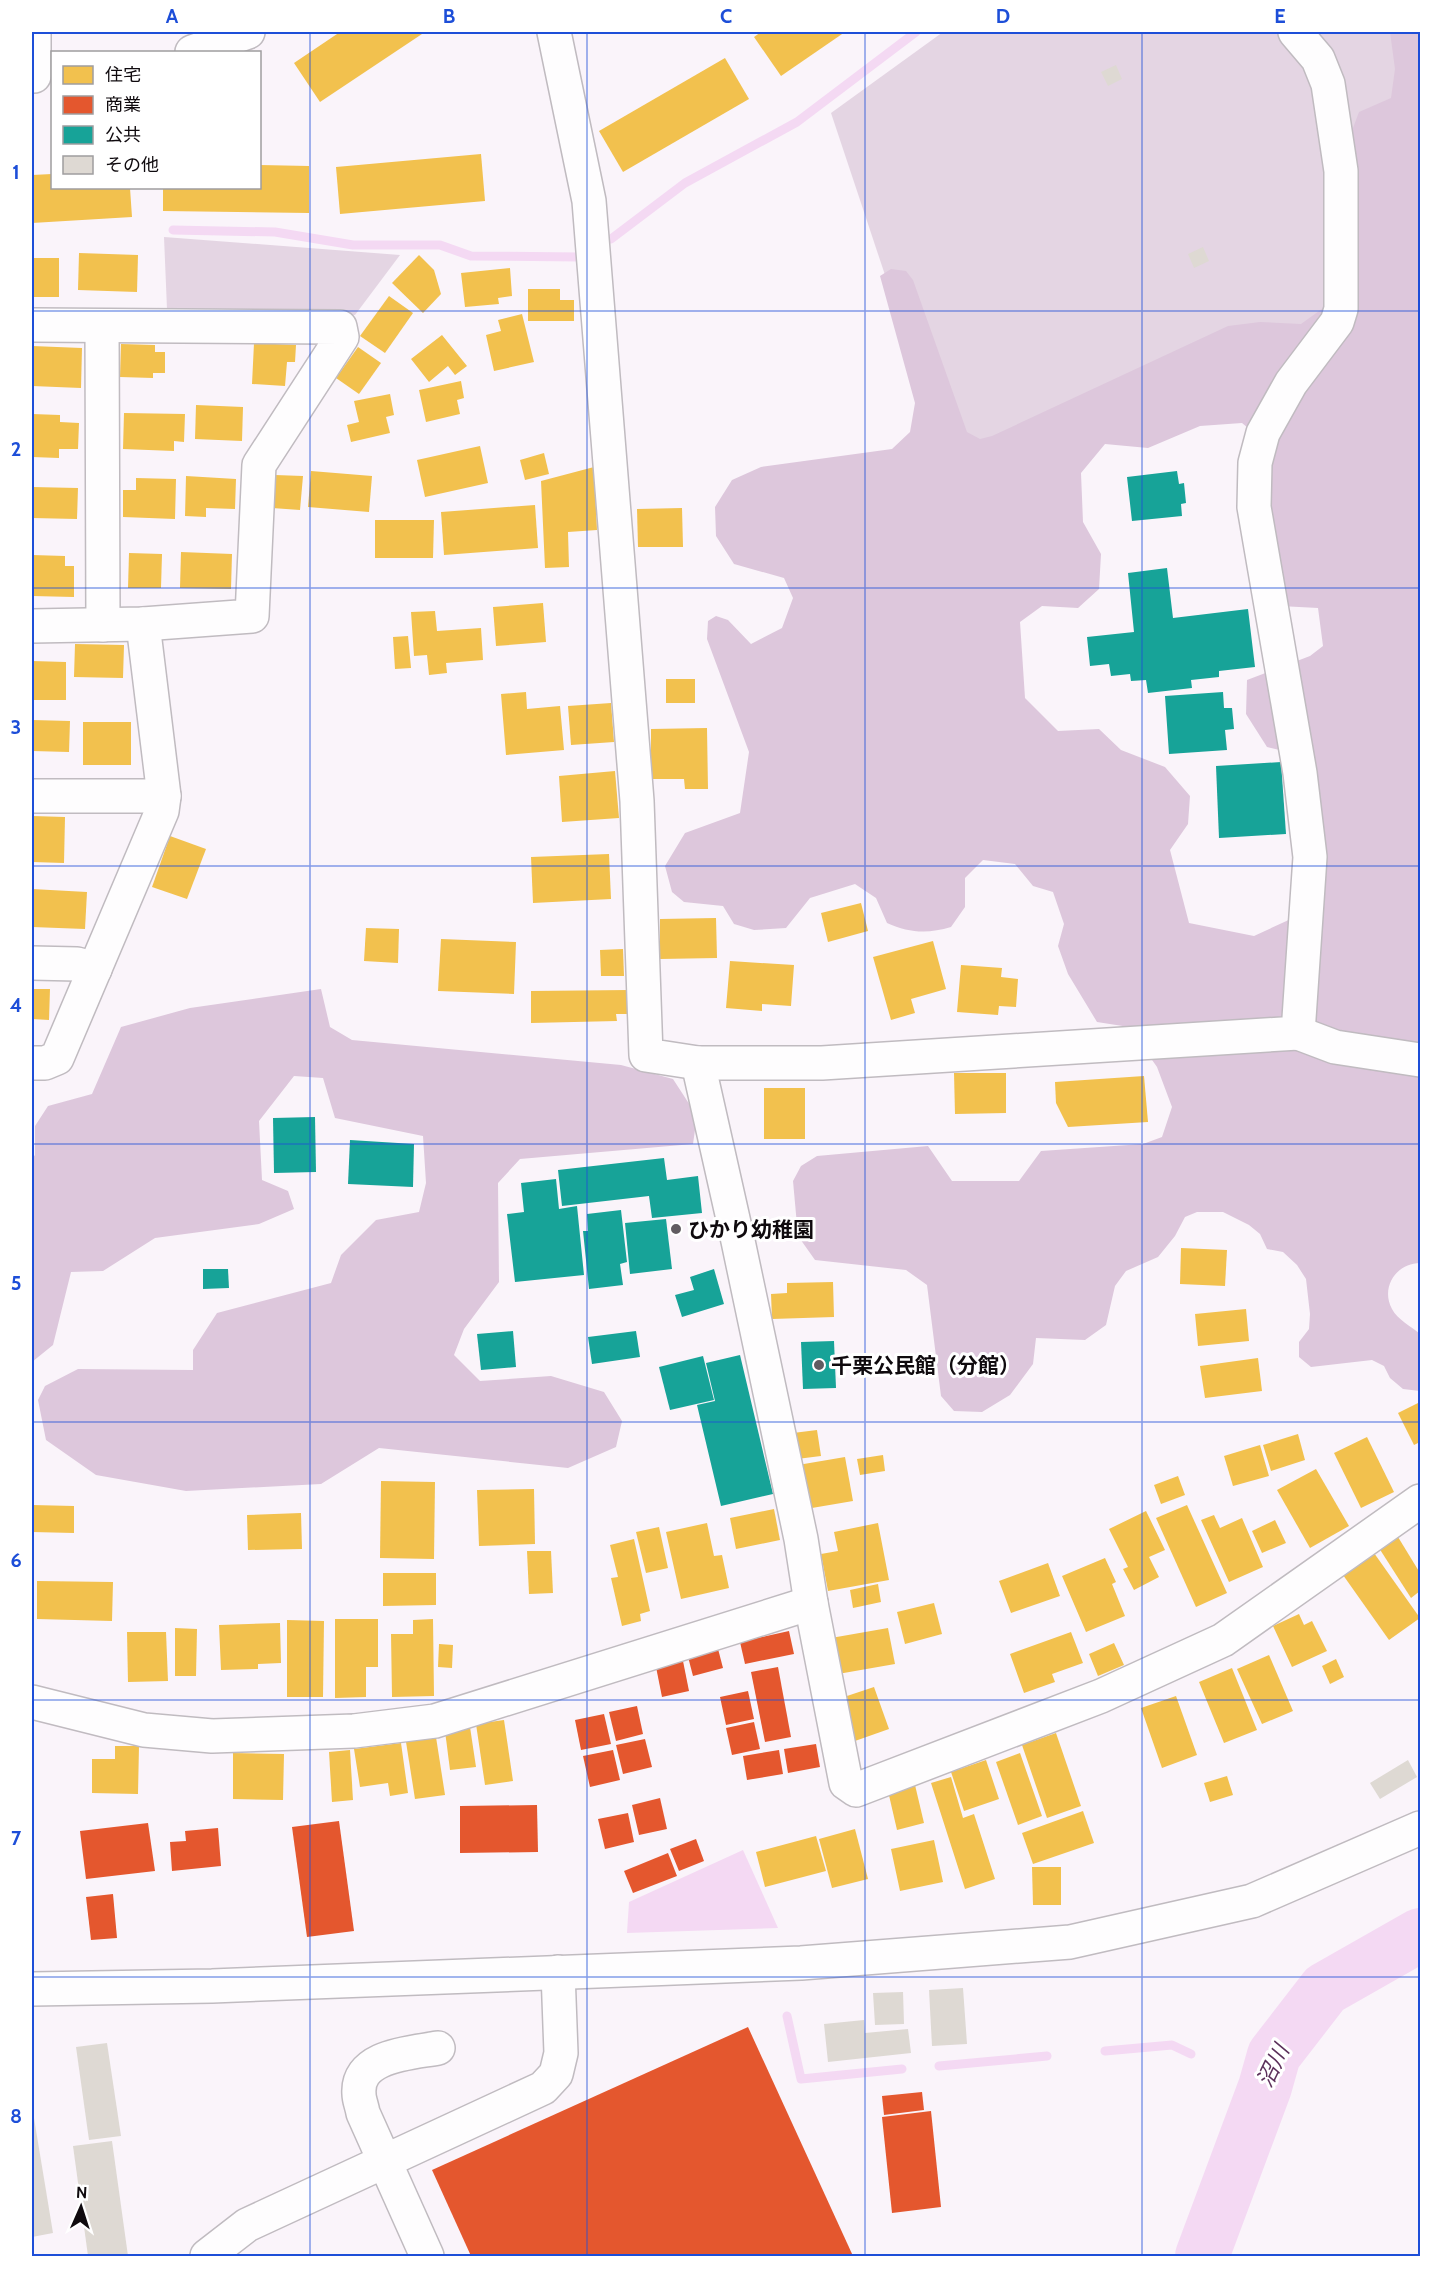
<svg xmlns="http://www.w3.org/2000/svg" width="1452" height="2288" viewBox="0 0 1452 2288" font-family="Cabin,'Noto Sans JP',sans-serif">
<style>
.green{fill:#e4d5e3}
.forest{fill:#ddc7dc;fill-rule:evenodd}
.water{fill:#f4d9f3}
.homes{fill:#f2c14e}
.shops{fill:#e4572e}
.public{fill:#17a398}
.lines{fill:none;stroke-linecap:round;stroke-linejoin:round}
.stream{stroke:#f4d9f3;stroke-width:9}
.river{stroke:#f4d9f3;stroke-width:54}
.building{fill:#ded9d3}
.minor-casing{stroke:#c0bbc0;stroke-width:36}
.minor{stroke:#fefdfe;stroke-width:33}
.grid{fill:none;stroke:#1d4ed8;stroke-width:1.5;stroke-opacity:0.55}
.poi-dot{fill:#615c61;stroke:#fff;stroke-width:2}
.labels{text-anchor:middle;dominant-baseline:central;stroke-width:6;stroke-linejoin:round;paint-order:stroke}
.poi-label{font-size:21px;font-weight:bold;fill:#0f0a0e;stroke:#fff;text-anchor:start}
.water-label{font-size:22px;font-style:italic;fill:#5c305b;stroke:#fff}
.neatline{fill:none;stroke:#1d4ed8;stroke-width:2}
.grid-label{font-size:20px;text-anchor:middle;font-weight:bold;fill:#1d4ed8}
</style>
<rect width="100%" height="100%" fill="#faf4fa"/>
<g class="green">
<polygon points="943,32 1410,32 1357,324 950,470 831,113"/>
<polygon points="164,237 400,255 355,315 167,309"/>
</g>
<g class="forest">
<path d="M1390,32H1420V1263C1397,1263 1380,1287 1392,1309C1397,1319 1412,1327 1420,1334V1391L1403,1389L1390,1378L1384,1366L1372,1360L1311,1367L1299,1357V1342L1309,1329L1310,1314L1306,1279L1297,1265L1283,1252L1267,1249L1260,1234L1249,1225L1223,1212H1197L1185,1217L1175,1236L1158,1257L1126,1271L1115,1286L1106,1325L1085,1340L1036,1338L1033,1364L1010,1395L982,1412L954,1411L941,1396L927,1285L906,1270L815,1260L798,1236L793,1181L801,1166L817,1156L928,1146L952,1181H1019L1041,1151L1143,1144L1162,1137L1172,1107L1157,1067L1129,1027L1097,1022L1068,974L1058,946L1064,924L1053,892L1033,886L1015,864L983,860L965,878V907L951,927C928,934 909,933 887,923L876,898L855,884L810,898L786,928L754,930L734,924L723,906L684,902L672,892L665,866L685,833L740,813L749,752L707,639L708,621L716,616L728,620L751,644L782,628L793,598L784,578L734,564L716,536L715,507L732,480L761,467L892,449L910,432L915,403L880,276L891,269L906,271L913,280L967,432L980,439L992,436L1228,326L1260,322L1301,324L1333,301L1350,136L1359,112L1391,98L1395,69ZM1242,423L1271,447L1264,498L1280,606L1318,608L1323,646L1310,656L1247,680L1246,714L1267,747L1309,757L1293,918L1254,936L1189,923L1170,850L1188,824L1190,796L1165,767L1121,750L1099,729L1058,731L1025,698L1020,622L1042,606L1078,608L1099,589L1101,554L1083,522L1081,473L1105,444L1148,448L1200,426Z"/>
<polygon points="321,989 330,1027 352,1040 621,1065 673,1079 697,1116 693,1144 520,1159 498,1183 499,1282 464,1329 454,1355 480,1381 551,1376 604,1392 622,1421 616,1447 568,1468 379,1448 321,1484 186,1491 96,1475 46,1440 38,1400 45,1386 78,1369 193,1370 193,1350 217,1313 331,1283 341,1255 376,1220 419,1212 426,1183 423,1136 335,1118 323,1078 294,1076 259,1121 262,1180 288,1191 294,1209 259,1224 155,1238 103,1271 71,1272 53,1345 32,1362 32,1159 35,1155 35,1126 48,1106 92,1094 121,1027 190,1008"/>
</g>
<polygon class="water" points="743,1850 778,1928 627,1933 629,1902"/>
<g class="homes">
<polygon points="340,32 425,32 320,102 294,63"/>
<polygon points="761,32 845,32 781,76 754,37"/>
<polygon points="725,58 749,99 623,172 599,131"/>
<polygon points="481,154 485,201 340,214 336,167"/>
<polygon points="260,165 309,166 309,213 163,211 163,188 260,188"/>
<polygon points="52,174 52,188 130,188 132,217 32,223 32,175"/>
<polygon points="79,253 138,255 137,292 78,290"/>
<polygon points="419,255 434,270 441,294 423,313 392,283"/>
<rect x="32" y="258" width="27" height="39"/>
<polygon points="510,268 512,296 498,298 499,304 465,307 461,273"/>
<polygon points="528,289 560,289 560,300 574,300 574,321 528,321"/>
<polygon points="389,296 413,313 385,353 360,336"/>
<polygon points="522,314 534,362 494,371 486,335 501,331 498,320"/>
<polygon points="442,335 467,366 455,375 448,366 429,382 411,359"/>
<polygon points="254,343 296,345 295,362 287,362 285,386 252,384"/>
<polygon points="121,344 155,345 155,352 165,352 165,373 153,373 153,378 120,377"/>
<polygon points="32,346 82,348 81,388 32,386"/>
<polygon points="358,347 381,363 359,394 336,378"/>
<polygon points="461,381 464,398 457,400 460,414 426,422 419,390"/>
<polygon points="390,394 394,415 386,417 390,433 351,442 347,425 359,422 354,401"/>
<polygon points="196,405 243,407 242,441 195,439"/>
<polygon points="124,413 185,414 184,442 174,441 174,451 123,449"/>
<polygon points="32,414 60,415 60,422 79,423 78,449 59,449 59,458 32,457"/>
<polygon points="480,446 488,483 425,497 417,460"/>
<polygon points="544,453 549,474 525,480 520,460"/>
<polygon points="594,467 597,530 568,532 569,567 545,568 541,481"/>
<polygon points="311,471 372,476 369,512 308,507"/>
<polygon points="275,475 303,476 300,510 272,508"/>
<polygon points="186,476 236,479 235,509 206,508 206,517 185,516"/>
<polygon points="136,478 176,479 175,519 123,517 123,490 136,490"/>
<polygon points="32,487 78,488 77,519 32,518"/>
<polygon points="535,505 538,548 444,555 441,512"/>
<polygon points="682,508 683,547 638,547 637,509"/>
<polygon points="375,520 434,520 433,558 375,558"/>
<polygon points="181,552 232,554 231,589 180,588"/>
<polygon points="129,553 162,554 161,588 128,588"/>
<polygon points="32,555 65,556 65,566 74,566 74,597 32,596"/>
<polygon points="543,603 546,642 496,646 493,607"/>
<polygon points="435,611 437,631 481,628 483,660 446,663 447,673 429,675 427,655 414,656 411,612"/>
<polygon points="408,636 411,668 395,669 393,637"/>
<polygon points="75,644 124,645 123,678 74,677"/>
<polygon points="32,661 66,662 66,700 32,700"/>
<rect x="666" y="679" width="29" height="24"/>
<polygon points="526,692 527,709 560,706 564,750 506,755 501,694"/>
<polygon points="611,703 614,742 571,745 568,706"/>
<polygon points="32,720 70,721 69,752 32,751"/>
<rect x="83" y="722" width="48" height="43"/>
<polygon points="707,728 708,789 685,789 684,779 651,779 651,729"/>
<polygon points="615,771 619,818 562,822 559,776"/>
<polygon points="32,816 65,817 64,863 32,862"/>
<polygon points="170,836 206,849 187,899 152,887"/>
<polygon points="609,854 611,899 533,903 531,857"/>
<polygon points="32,889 87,892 85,929 32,927"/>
<polygon points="861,903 868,931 828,942 821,913"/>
<polygon points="716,918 717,958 660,959 660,919"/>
<polygon points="366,928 399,929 398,963 364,961"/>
<polygon points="441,939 516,942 514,994 438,991"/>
<polygon points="933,941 946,989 911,999 915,1013 891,1020 873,957"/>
<polygon points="623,949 624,976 601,976 600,950"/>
<polygon points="730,961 794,965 791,1006 762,1004 762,1011 726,1008"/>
<polygon points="961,965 1002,968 1001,977 1018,979 1016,1007 999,1006 998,1015 957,1012"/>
<polygon points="32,989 50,989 49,1020 32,1019"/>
<polygon points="629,990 629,1014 616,1014 617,1021 531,1023 531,991"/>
<polygon points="954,1073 1006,1073 1006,1113 955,1114"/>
<polygon points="1144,1076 1148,1122 1068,1127 1056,1103 1055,1082"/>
<rect x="764" y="1088" width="41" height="51"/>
<polygon points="1181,1248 1227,1250 1225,1286 1180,1284"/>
<polygon points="833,1282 834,1317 772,1319 771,1294 787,1293 787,1283"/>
<polygon points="1246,1309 1249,1341 1198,1346 1195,1314"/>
<polygon points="1258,1358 1262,1391 1205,1398 1200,1366"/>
<polygon points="1420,1402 1420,1442 1414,1445 1398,1413"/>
<polygon points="817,1430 821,1456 797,1459 793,1433"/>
<polygon points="1298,1434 1305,1460 1271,1471 1263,1445"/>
<polygon points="1367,1437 1394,1492 1361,1508 1334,1453"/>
<polygon points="1260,1445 1269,1476 1233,1486 1224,1456"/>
<polygon points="883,1455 885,1471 860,1475 857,1459"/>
<polygon points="845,1457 853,1501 806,1509 798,1465"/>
<polygon points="1316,1469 1349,1526 1310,1548 1277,1490"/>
<polygon points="1178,1476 1185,1495 1161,1504 1154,1485"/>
<polygon points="381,1481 435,1482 434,1559 380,1558"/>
<polygon points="534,1489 535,1544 479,1546 477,1490"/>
<polygon points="32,1505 74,1506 74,1533 32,1532"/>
<polygon points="1187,1505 1227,1593 1196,1607 1156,1518"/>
<polygon points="774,1509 780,1540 736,1549 730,1518"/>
<polygon points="1146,1511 1165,1550 1149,1557 1159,1577 1134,1590 1123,1569 1128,1567 1109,1529"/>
<polygon points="301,1513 302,1549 248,1550 247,1515"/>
<polygon points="1214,1515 1220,1528 1242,1518 1263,1567 1229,1582 1201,1520"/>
<polygon points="1275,1520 1286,1543 1262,1553 1252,1531"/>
<polygon points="707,1523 714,1556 722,1555 729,1588 681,1599 666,1532"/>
<polygon points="878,1523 889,1580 828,1591 821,1554 838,1551 834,1532"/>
<polygon points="659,1527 668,1568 646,1573 636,1532"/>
<polygon points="1398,1537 1420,1573 1420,1591 1411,1598 1379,1548"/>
<polygon points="634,1539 650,1611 640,1614 641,1621 622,1626 611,1578 618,1577 610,1545"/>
<polygon points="527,1551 551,1551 553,1593 529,1594"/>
<polygon points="1374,1553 1420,1618 1389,1640 1343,1575"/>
<polygon points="1105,1558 1116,1582 1112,1584 1125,1616 1086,1632 1062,1576"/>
<polygon points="1048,1563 1060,1596 1011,1613 999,1581"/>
<polygon points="383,1573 436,1573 436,1605 383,1606"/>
<polygon points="37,1581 113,1582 112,1621 37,1619"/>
<polygon points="878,1584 881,1602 853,1608 850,1590"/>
<polygon points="934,1603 942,1634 905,1644 897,1612"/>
<polygon points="1299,1614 1304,1625 1312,1621 1327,1651 1292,1667 1273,1626"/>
<polygon points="335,1619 378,1619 378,1667 366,1667 366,1697 335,1698"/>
<polygon points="433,1619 434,1696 392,1697 391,1634 413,1634 413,1620"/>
<polygon points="287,1620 324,1621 323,1697 287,1697"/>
<polygon points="280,1623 281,1663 258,1664 258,1669 221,1670 219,1625"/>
<polygon points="175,1628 197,1629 196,1676 175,1676"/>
<polygon points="888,1628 895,1664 838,1674 831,1638"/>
<polygon points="127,1632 166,1632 168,1681 128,1682"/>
<polygon points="1071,1632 1083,1663 1052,1674 1055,1682 1024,1693 1010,1654"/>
<polygon points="1114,1643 1124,1665 1098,1676 1089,1654"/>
<polygon points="439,1644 453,1645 452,1668 438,1667"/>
<polygon points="1269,1655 1293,1711 1262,1724 1237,1669"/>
<polygon points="1336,1659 1344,1677 1330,1684 1322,1666"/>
<polygon points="1232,1668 1257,1730 1224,1743 1199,1682"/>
<polygon points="874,1687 889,1729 855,1741 841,1698"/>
<polygon points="1176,1696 1197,1755 1162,1768 1141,1708"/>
<polygon points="504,1720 513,1781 485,1785 476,1724"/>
<polygon points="470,1727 476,1767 450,1770 445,1731"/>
<polygon points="1056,1733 1081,1806 1047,1818 1022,1745"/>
<polygon points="436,1737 445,1795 415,1799 406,1742"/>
<polygon points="401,1743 408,1793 390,1796 388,1783 360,1787 354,1749"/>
<polygon points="115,1746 139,1746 138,1794 92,1793 92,1759 115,1759"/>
<polygon points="350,1750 353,1800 332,1802 329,1752"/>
<polygon points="233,1753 284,1754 283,1800 233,1799"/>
<polygon points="1020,1753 1042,1816 1018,1825 996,1762"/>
<polygon points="986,1760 999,1799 964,1811 951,1772"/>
<polygon points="1227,1776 1233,1795 1210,1802 1204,1783"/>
<polygon points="951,1777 963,1818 974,1814 995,1879 965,1889 931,1783"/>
<polygon points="915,1785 924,1823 897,1830 888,1791"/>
<polygon points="1083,1811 1094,1843 1033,1864 1022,1833"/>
<polygon points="855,1829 868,1879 832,1888 819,1839"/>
<polygon points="816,1836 826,1871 765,1887 756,1852"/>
<polygon points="934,1840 943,1882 900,1891 891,1849"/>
<polygon points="1032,1867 1061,1867 1061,1905 1033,1905"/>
</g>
<g class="shops">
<polygon points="789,1631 794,1654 745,1664 740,1642"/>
<polygon points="717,1645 723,1668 693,1676 687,1653"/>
<polygon points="683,1661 689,1691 662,1697 656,1667"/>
<polygon points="778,1667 791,1737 765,1742 751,1672"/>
<polygon points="748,1691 754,1719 726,1725 720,1697"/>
<polygon points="637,1706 643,1734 616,1741 609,1712"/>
<polygon points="604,1714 611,1744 581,1750 575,1720"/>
<polygon points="754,1722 760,1749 732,1755 726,1728"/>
<polygon points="645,1739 652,1767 623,1774 616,1745"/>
<polygon points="816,1744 820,1767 788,1773 784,1749"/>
<polygon points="613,1750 620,1780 590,1787 583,1756"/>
<polygon points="779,1750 783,1774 747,1780 743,1756"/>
<polygon points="660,1798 667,1829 639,1835 632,1805"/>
<polygon points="537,1805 538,1852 460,1853 460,1806"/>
<polygon points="628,1813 634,1842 605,1849 598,1819"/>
<polygon points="339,1821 354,1931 307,1937 292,1827"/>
<polygon points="148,1823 155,1871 86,1879 80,1831"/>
<polygon points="218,1828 221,1866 172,1871 170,1842 186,1841 185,1831"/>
<polygon points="696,1839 704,1861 679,1871 670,1849"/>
<polygon points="668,1853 677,1876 633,1893 624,1871"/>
<polygon points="113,1894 117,1938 91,1940 86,1897"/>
<polygon points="748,2027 853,2256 471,2256 432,2170"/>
<polygon points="922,2092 924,2110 884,2115 882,2096"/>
<polygon points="931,2111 941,2207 892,2213 882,2117"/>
</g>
<g class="public">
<polygon points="1177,471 1179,484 1184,483 1186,503 1181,504 1182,516 1132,521 1127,477"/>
<polygon points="1167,568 1173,618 1248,609 1255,667 1219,671 1219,677 1191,680 1192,688 1148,693 1146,680 1131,681 1130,674 1111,676 1109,664 1090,666 1087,637 1134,632 1128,573"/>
<polygon points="1223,692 1224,708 1232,708 1234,729 1225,730 1227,750 1169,754 1165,696"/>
<polygon points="1281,762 1286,834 1219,838 1216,766"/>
<polygon points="315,1117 316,1172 274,1173 273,1118"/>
<polygon points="350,1140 414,1144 413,1187 348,1184"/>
<polygon points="664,1158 667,1180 698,1176 702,1213 652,1218 649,1196 562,1206 558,1170"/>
<polygon points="556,1179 559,1209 577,1206 584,1275 515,1282 507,1214 524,1212 521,1183"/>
<polygon points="621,1210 627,1262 620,1264 623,1285 589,1289 583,1231 588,1231 587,1214"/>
<polygon points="666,1219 672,1269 630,1274 625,1223"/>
<polygon points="203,1269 228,1269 229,1288 203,1289"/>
<polygon points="714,1269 724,1304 682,1317 675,1295 694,1290 690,1277"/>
<polygon points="513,1331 516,1367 481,1370 477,1334"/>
<polygon points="636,1331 640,1357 592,1364 588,1337"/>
<polygon points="834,1341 836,1388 803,1389 801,1342"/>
<polygon points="740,1355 773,1494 721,1506 697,1405 715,1401 706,1363"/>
<polygon points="703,1356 714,1400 670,1410 659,1367"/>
</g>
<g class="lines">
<g class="stream">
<polyline points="173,230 275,232 353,245 440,245 471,256 580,257"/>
<polyline points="611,239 685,183 797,122 916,32"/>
<polyline points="787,2016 801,2079 902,2069"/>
<polyline points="1105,2051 1172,2045 1191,2054"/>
<polyline points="939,2066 1047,2056"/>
</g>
<polyline class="river" points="1202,2256 1265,2087 1274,2055 1325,1989 1420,1935"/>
</g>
<g class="building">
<polygon points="1116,65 1122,79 1108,86 1101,72"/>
<polygon points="1203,247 1209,261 1194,268 1188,254"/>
<polygon points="1408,1760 1417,1777 1380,1799 1370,1783"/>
<polygon points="963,1988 967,2044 932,2046 929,1990"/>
<polygon points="903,1992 904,2024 875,2025 873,1993"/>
<polygon points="864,2020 865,2033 908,2029 911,2053 828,2062 824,2024"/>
<polygon points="107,2043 121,2136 89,2140 76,2047"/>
<polygon points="32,2106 53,2233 32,2237"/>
<polygon points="112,2141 128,2256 88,2256 73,2146"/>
</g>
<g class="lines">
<defs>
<g id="minor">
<polyline points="34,32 34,76"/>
<polyline points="554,32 589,201 637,801 646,1055 698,1063 822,1063 1298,1033 1310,857 1300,773 1254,507 1255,463 1263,433 1291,383 1337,322 1341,309 1341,171 1328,84 1318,59 1295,32"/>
<polyline points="192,52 248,32"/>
<polyline points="32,325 340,327 342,337 259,465 252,616 143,624 32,626"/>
<polyline points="102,326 103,625"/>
<polyline points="32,796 164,796"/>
<polyline points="32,963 77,964 95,969"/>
<polyline points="1298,1033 1335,1047 1420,1060"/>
<polyline points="32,1063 45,1063 57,1058 162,811 164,796 143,624"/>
<polyline points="698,1063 738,1241 801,1539 811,1603 846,1783 856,1790 1101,1696 1223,1640 1420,1501"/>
<polyline points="32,1702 144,1730 212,1736 354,1731 435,1721 811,1603"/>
<polyline points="32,1989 212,1986 801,1963 1070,1942 1252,1901 1420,1828"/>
<polyline points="207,2256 247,2225 543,2088 556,2074 561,2053 558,1972"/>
<path d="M427,2256L363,2113C362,2106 359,2100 359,2094C356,2055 411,2053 438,2048"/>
</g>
</defs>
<use href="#minor" class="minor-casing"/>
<use href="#minor" class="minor"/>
</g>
<path class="grid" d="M310,32V2256M587,32V2256M865,32V2256M1142,32V2256M32,311H1420M32,588H1420M32,866H1420M32,1144H1420M32,1422H1420M32,1700H1420M32,1977H1420"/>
<g class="poi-dot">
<circle cx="676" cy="1229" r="6"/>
<circle cx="819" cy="1365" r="6"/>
</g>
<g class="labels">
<g class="poi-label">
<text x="688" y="1229">ひかり幼稚園</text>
<text x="831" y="1365">千栗公民館（分館）</text>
</g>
<g class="water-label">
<text transform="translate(1273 2066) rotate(-64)">沼川</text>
</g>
</g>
<rect width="1452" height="2288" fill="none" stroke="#ffffff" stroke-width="66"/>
<rect x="51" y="51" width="210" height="138" fill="#ffffff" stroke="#9f9d9f" stroke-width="1.5"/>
<rect x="63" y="66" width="30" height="18" fill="#f2c14e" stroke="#9f9d9f" stroke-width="1.5"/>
<text x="105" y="81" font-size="18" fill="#0f0a0e">住宅</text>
<rect x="63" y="96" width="30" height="18" fill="#e4572e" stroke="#9f9d9f" stroke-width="1.5"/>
<text x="105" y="111" font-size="18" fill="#0f0a0e">商業</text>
<rect x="63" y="126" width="30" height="18" fill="#17a398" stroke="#9f9d9f" stroke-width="1.5"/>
<text x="105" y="141" font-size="18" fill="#0f0a0e">公共</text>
<rect x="63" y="156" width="30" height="18" fill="#ded9d3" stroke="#9f9d9f" stroke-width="1.5"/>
<text x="105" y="171" font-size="18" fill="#0f0a0e">その他</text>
<g transform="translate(81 2207) rotate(3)" stroke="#ffffff" stroke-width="4.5" paint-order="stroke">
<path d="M0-4.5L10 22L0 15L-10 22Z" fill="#0f0a0e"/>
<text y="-9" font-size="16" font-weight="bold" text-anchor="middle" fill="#0f0a0e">N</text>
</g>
<rect x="33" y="33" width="1386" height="2222" class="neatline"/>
<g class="grid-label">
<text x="172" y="23">A</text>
<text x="449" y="23">B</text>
<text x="726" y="23">C</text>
<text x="1003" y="23">D</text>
<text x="1280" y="23">E</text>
<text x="16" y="179">1</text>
<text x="16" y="456">2</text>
<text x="16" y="734">3</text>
<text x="16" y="1012">4</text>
<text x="16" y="1290">5</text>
<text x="16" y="1567">6</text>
<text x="16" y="1845">7</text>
<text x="16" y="2123">8</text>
</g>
</svg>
